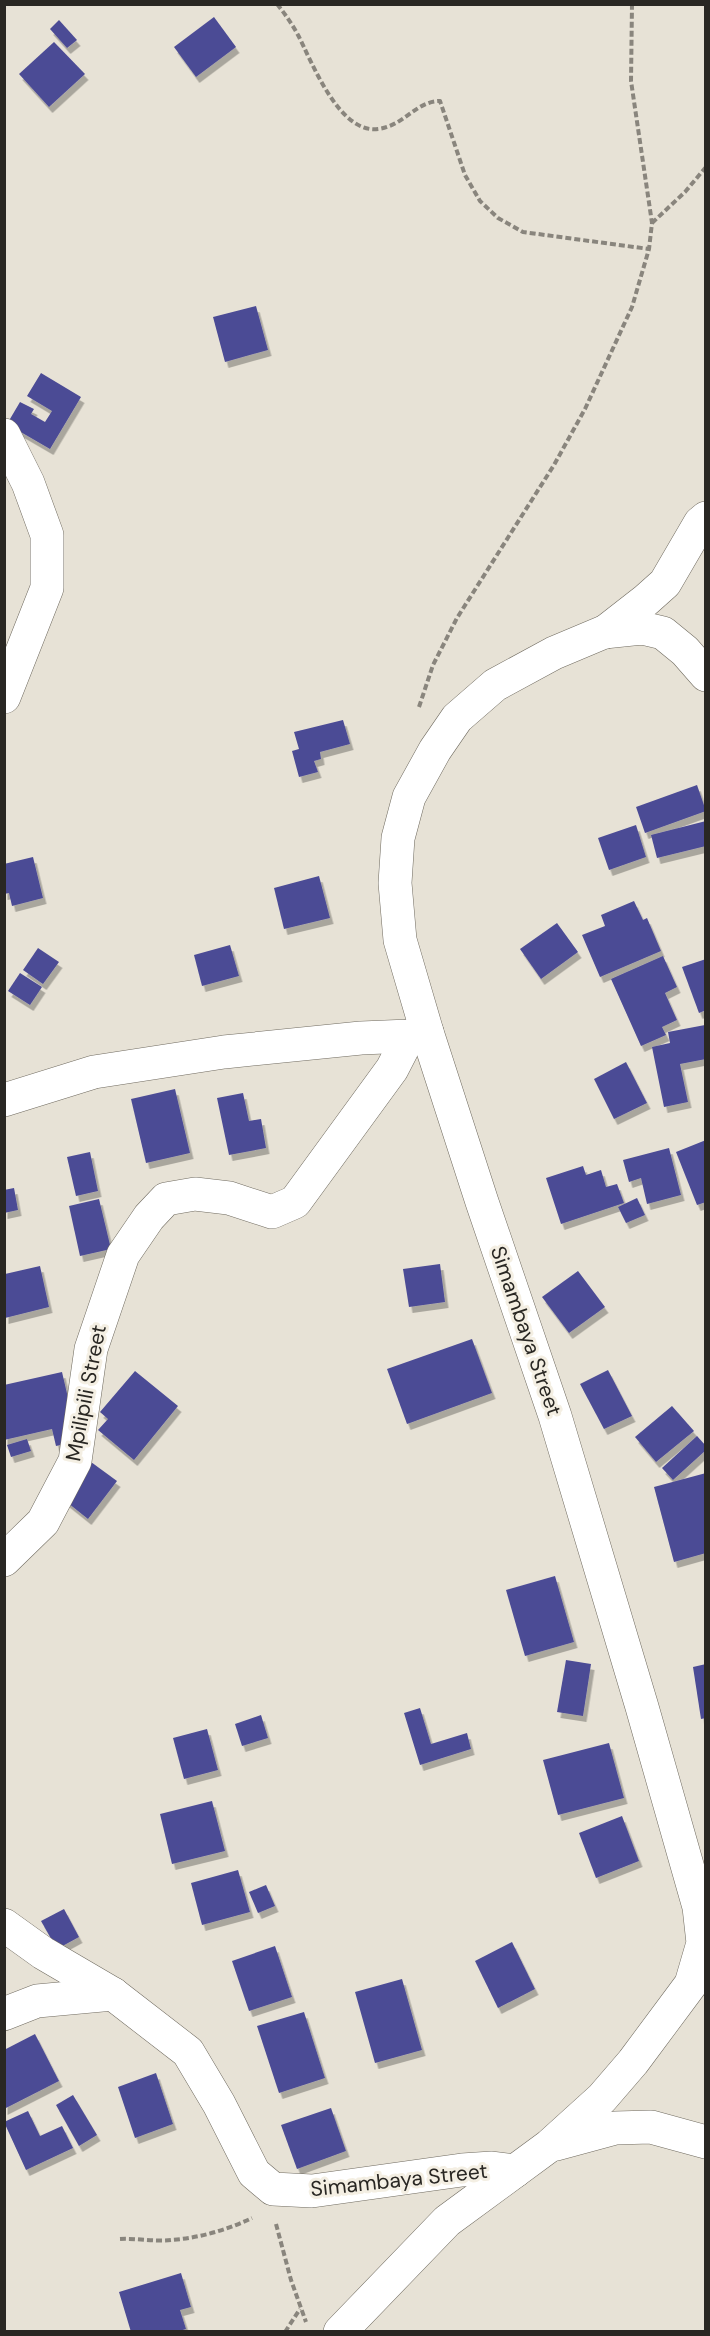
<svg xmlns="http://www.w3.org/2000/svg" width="710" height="2336" viewBox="0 0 710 2336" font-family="'DM Sans',sans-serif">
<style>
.building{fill:#4c4b95;filter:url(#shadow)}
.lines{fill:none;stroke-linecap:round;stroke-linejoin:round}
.minor-casing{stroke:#706b60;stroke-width:34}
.path{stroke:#89857d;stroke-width:4;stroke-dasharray:6 3;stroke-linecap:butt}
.minor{stroke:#fff;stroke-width:33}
.labels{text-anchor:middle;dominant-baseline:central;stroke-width:6;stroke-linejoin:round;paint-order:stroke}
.street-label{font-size:21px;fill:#292723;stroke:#f4efe3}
</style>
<defs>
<filter id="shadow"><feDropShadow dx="3.5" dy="6" stdDeviation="0" flood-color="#0004"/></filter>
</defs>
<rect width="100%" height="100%" fill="#e7e2d6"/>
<g class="building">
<polygon points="214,17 236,47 196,77 174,47"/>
<polygon points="59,20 77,40 67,48 50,29"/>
<polygon points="54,42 85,74 49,107 19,74"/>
<polygon points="256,306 268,350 225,362 213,317"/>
<polygon points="41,373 81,397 50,449 7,424 20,402 34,409 31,414 45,422 52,411 27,396"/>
<polygon points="343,720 350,744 320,752 321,759 314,761 318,772 299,777 292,751 299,749 294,732"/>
<polygon points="697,785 706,811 645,833 636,807"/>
<polygon points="706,821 706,846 657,858 651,835"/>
<polygon points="636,825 646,857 609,870 598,838"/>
<polygon points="33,857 43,898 12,906 9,893 4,894 4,864"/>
<polygon points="319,876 330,918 284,929 274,888"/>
<polygon points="634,901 643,920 647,918 661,951 600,977 582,935 605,926 601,915"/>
<polygon points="557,923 578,952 541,979 520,949"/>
<polygon points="230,945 239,976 202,986 194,955"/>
<polygon points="38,948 59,962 43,984 23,970"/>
<polygon points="663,956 677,987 665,993 677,1020 662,1027 666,1035 641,1046 611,979"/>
<polygon points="706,959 706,1010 699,1013 682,967"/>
<polygon points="20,973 42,987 30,1005 8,991"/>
<polygon points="705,1025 706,1059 680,1064 688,1102 664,1107 652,1047 670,1043 668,1032"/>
<polygon points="626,1062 647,1103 614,1119 594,1079"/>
<polygon points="175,1089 190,1153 146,1163 131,1099"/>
<polygon points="243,1093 249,1121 261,1119 266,1148 229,1155 217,1098"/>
<polygon points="706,1140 706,1202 697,1205 676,1152"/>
<polygon points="669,1148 681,1195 647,1204 641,1178 629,1182 623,1160"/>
<polygon points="90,1152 98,1191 76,1196 67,1157"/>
<polygon points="583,1166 586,1175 601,1170 606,1187 617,1184 624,1203 561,1224 546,1178"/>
<polygon points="14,1188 18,1210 4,1213 4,1190"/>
<polygon points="637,1198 645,1215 626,1223 618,1207"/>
<polygon points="99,1199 111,1249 80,1256 69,1206"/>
<polygon points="440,1264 445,1302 409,1307 403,1269"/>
<polygon points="40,1266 49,1307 5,1318 5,1274"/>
<polygon points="578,1271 605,1307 569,1333 542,1297"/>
<polygon points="472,1339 492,1393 407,1424 387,1369"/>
<polygon points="608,1370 632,1416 604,1429 580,1384"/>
<polygon points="135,1371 178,1406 134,1460 98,1430 108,1419 100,1412"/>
<polygon points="62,1372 78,1441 56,1446 52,1429 4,1440 4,1385"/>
<polygon points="672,1406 694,1431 656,1462 635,1437"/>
<polygon points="697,1436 706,1446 706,1450 673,1480 662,1468"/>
<polygon points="27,1439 31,1451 11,1457 7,1445"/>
<polygon points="91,1462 117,1481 88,1519 63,1499"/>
<polygon points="706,1473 706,1553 674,1562 654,1487"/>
<polygon points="555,1576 574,1642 525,1656 506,1590"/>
<polygon points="566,1660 591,1664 583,1716 557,1712"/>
<polygon points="706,1664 706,1718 701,1719 693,1667"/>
<polygon points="420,1708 431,1744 467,1733 471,1749 420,1765 404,1713"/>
<polygon points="261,1715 268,1738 242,1746 235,1724"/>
<polygon points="207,1729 218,1770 184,1779 173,1738"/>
<polygon points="609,1743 624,1798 558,1815 543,1760"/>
<polygon points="212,1801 225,1851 172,1864 160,1814"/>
<polygon points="622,1816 639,1861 596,1878 579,1833"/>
<polygon points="238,1870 250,1912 202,1925 191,1883"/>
<polygon points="266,1885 275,1906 258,1913 249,1892"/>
<polygon points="64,1909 79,1937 57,1949 41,1921"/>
<polygon points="512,1942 535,1989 498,2008 475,1961"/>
<polygon points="275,1946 292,1997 249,2011 232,1961"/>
<polygon points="402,1979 422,2050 375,2063 355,1992"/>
<polygon points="304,2012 325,2078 279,2093 257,2026"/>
<polygon points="35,2034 59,2081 4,2109 4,2050"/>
<polygon points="156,2073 173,2124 135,2138 118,2087"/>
<polygon points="73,2095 97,2135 79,2146 56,2105"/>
<polygon points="331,2108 346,2151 297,2169 281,2125"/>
<polygon points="28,2111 40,2136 62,2126 73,2148 26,2170 4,2122"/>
<polygon points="181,2273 191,2307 180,2310 186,2329 176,2332 131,2332 119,2292"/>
</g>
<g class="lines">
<defs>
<g id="minor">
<polyline points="4,435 28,483 47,535 47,588 4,697"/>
<polyline points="605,632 646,600 665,583 700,523 706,518"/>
<polyline points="4,1100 94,1072 224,1052 361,1038 409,1036 427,1032"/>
<polyline points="4,1560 43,1522 75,1461 91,1349 123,1255 149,1217 166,1199 195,1194 229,1198 272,1212 295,1202 392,1069 409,1036"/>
<polyline points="4,1925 43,1953 113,1994 188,2052 219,2104 254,2173 273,2189 312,2191 462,2170 492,2168 515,2171"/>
<polyline points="4,2014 37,2001 113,1994"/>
<polyline points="556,2144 615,2128 651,2127 706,2142"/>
<polyline points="340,2332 447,2221 549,2146 602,2098 633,2062 691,1984 703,1943 699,1907 642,1707 555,1416 482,1202 427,1032 400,940 395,883 398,838 409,797 435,750 457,718 495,685 554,653 604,632 642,628 663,633 685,651 706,675"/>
</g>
</defs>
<use href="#minor" class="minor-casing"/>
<g class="path">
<path d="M277,4C285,14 292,24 298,35C312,62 339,134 378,129C404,126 416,101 440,101L465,175L480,201L498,218L523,232L649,249"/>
<polyline points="652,223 685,192 706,167"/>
<polyline points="419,707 433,665 457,618 554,465 585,409 632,307 649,249 652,223 631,81 632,4"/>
<polyline points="276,2224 291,2280 306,2322"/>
<path d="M120,2239C136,2238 155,2242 171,2240C199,2238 227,2230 252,2218"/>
<polyline points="285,2332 300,2309"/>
</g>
<use href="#minor" class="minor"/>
</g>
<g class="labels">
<g class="street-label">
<text transform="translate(526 1331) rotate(71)">Simambaya Street</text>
<text transform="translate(86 1393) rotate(-79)">Mpilipili Street</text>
<text transform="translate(399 2180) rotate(-6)">Simambaya Street</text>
</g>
</g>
<rect width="710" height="2336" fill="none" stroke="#292723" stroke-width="12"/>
</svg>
